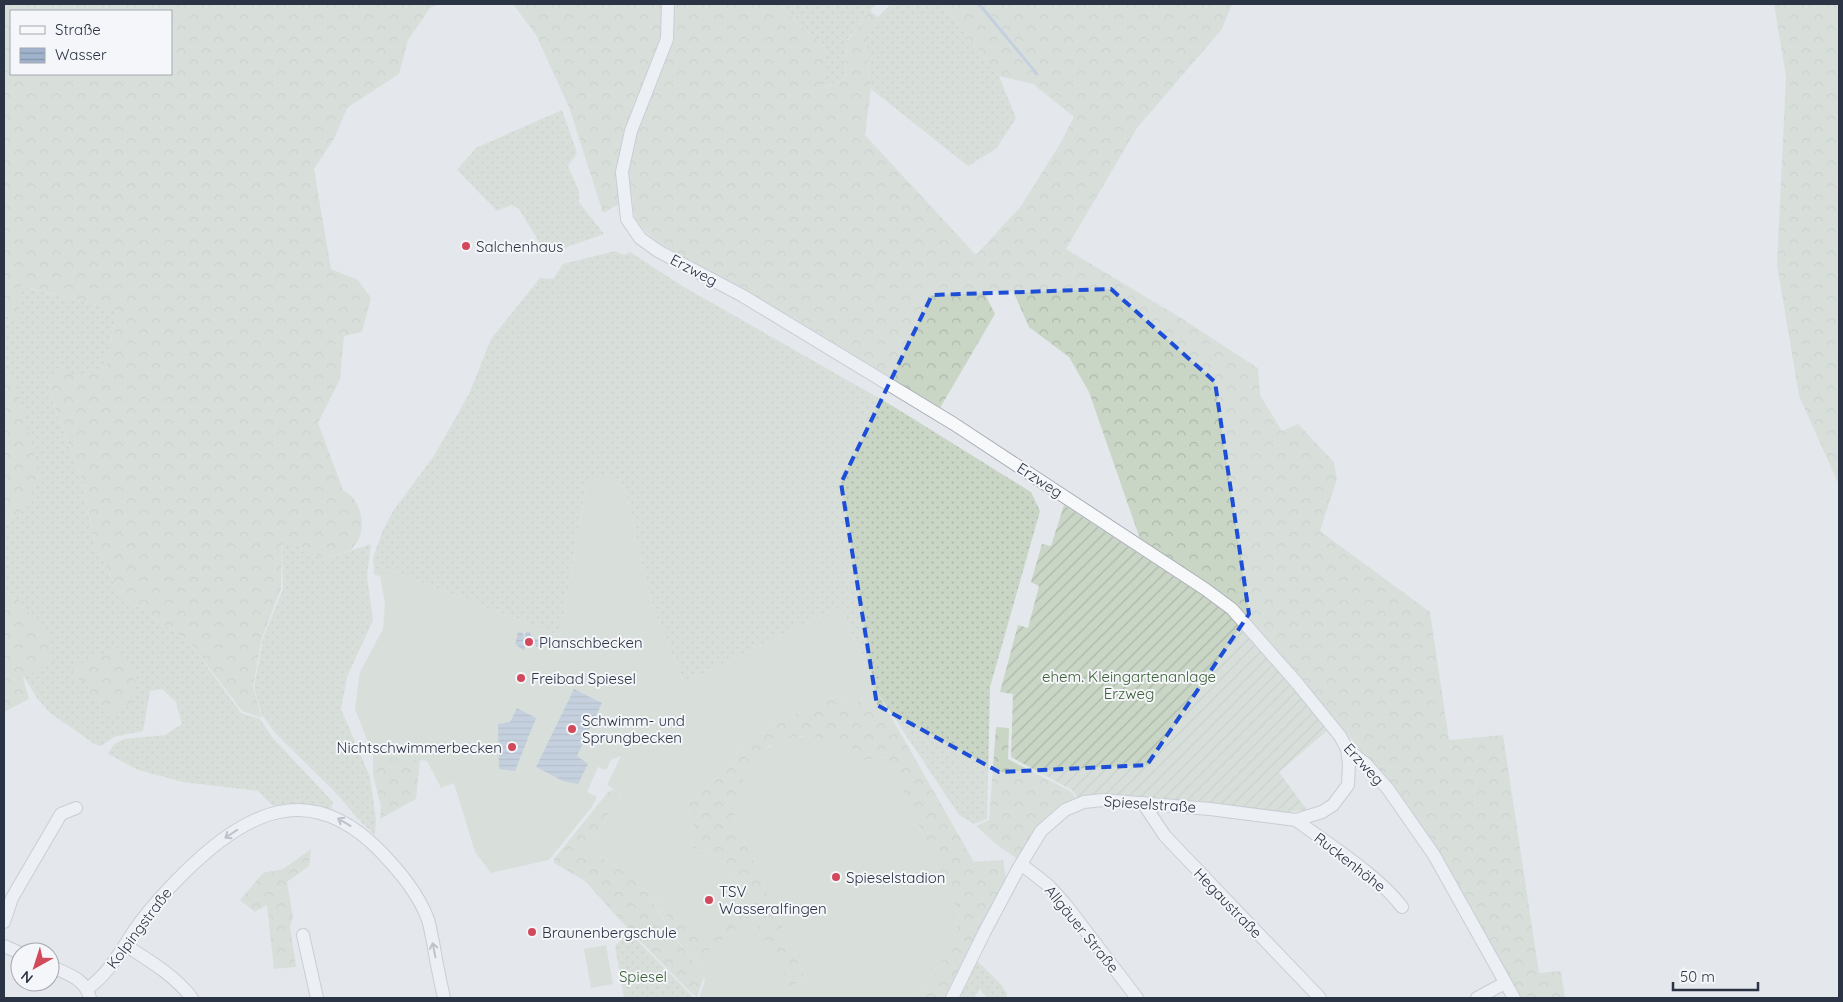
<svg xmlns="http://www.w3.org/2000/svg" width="1843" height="1002" viewBox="0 0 1843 1002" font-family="Quicksand,sans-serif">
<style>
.grass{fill:url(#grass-dots)}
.forest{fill:url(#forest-crowns);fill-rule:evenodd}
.garden{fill:url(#garden-furrows)}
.pitch{fill:#c9d6c5}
.water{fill:url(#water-rules)}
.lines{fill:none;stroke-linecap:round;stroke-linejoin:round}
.stream{stroke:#9fb4cc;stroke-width:3}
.minor-casing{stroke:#a9aeb7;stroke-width:14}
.minor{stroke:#f7f8fa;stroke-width:12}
.oneway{stroke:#9196a0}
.marked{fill:none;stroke:#1d4ed8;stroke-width:4;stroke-dasharray:10 6;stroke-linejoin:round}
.poi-dot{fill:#d1495b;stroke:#f4f6f9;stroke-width:2}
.labels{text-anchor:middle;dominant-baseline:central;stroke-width:4;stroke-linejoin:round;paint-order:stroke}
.poi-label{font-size:15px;fill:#2b3445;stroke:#f4f6f9;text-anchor:start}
.street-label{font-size:15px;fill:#2b3445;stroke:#f4f6f9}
.park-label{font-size:15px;fill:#3f6138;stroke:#f4f6f9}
</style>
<defs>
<pattern id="grass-dots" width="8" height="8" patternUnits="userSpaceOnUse" patternTransform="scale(1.25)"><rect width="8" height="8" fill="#c9d6c5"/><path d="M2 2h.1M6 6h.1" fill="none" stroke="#adb8ab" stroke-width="1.8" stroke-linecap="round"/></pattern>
<pattern id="forest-crowns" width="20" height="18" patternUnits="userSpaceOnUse" patternTransform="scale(1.25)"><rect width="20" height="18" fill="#c9d6c5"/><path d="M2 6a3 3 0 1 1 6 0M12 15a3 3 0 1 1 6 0" fill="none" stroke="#adb8ab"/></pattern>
<pattern id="garden-furrows" width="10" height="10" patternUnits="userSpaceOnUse" patternTransform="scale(1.25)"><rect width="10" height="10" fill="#c9d6c5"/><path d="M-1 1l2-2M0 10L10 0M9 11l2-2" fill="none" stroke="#adb8ab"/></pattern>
<pattern id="water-rules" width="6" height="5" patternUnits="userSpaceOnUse" patternTransform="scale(1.25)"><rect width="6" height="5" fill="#9fb4cc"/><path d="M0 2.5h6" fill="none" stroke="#8293a7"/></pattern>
</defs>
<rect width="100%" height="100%" fill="#e4e7ec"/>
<g class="grass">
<polygon points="777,4 876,4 847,40 845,78 820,89 826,48"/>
<polygon points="891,4 942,4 999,76 1016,118 996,149 968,166 871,89 866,43 878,17"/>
<polygon points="562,110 577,153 568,166 579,191 579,202 604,234 547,254 518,208 511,205 497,211 457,170 476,148"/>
<path d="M615,251L624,255L630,252L684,287L891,405L1031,492L1040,511L990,687L987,819L974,824L959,815L877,692L842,611H831L684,683C670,649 654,615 645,579C636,546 634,510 620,479L586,486L560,636L386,569L380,576L374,575L373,558L383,530L393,511L434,456L469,394L491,339L540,278L553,279L563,264Z"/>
<polygon points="20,286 117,310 108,352 106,370 49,383 52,399 83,483 95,545 121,595 190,643 241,713 260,719 272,737 333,802 331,809 307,805 273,806 258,791 183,782 138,770 108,754 114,744 124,739 165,735 182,724 176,702 162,689 150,691 143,731 114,737 101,746 96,745 50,713 37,698 24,677 50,663 18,599 4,597 4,519 17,517 18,391 4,367 4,314 8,317"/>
<polygon points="282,538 325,559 371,544 367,576 373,620 347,677 341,709 370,777 376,819 375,835 362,823 335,792 276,734 262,715 254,687 263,638 283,589"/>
<polygon points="629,932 694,998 624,998 615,946"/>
<polygon points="976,960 1001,984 1007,994 1006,998 987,998 980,989 974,998 959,998"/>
</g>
<g class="forest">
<path d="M4,4H438L430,8L408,40L399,74L347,108L335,137L314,169L331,269L358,280L371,298L362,332L344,336L340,379L318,423L343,490C358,498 364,516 361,532C360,538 355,545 351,550L325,559L282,538L281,589L262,638L253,686L262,718L242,711L190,643L121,595L95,545L83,483L52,399L49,383L64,367L74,376L106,370L108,352L117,310L21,286L18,321L8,317L4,314ZM11,11H171V74H11Z"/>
<polygon points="513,4 777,4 826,48 821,89 845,78 847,41 870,11 878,17 866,44 871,89 865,135 976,255 1021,206 1060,144 1074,117 1033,84 999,76 942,4 1232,4 1222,29 1137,128 1066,249 1181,318 1258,368 1260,395 1282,431 1298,424 1334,462 1337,479 1320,531 1430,612 1449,740 1503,735 1539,973 1561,971 1565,998 1520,998 1390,785 1259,631 1140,539 1089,392 1069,357 1029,327 1013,291 984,292 995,314 940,408 793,318 657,242 635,222 632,197 603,213 569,107 536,35"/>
<polygon points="1774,4 1839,4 1839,485 1799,396 1777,265 1786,77"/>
<polygon points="4,367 18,391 40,480 17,517 4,519"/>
<polygon points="4,597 18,599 52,640 50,663 23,678 29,699 4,712"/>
<polygon points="114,648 135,666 135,702 112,715 91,697 87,682 73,678 72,668"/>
<polygon points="877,692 974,862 1003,860 1006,880 947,998 914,998 931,979 955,938 959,914 887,757 865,760 847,745 800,736 768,746 734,818 806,979 788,987 707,952 713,960 701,962 681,938 656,900 664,895 754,904 716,855 690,847 695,834 687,806 733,763 740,747 784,718 838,696 851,705"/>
<polygon points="996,727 1009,728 1008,759 1070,791 1077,799 1070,801 1038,829 1019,860 997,845 976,826 989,820"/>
<polygon points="373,755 420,760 416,799 380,819 381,807 373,775"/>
<polygon points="614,789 621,794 588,849 635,878 646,890 671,933 702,972 704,977 697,997 690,992 620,920 585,881 554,863 554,859 608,792"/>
<polygon points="311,849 309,866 287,882 293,917 290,927 296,967 274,969 267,905 255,912 240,900 263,873 283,869"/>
</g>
<polygon class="garden" points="1064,505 1228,612 1328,730 1279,772 1307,810 1267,814 1079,800 1072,790 1011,757 1013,694 1000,692 1018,625 1028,628 1039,586 1031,582 1042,544 1051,546"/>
<g class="pitch">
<path d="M601,474L620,479C634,510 636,546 645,579C654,615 670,649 684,683L831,611H842L877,692L851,705L838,696L784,718L740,747L733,763L687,806L695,834L690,847L716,855L754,904L701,944L664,895L656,900L681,938L701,962L712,960L707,952L752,916L785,975L788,987L806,979L734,818C739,773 762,732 813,737C824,738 837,740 847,745C853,749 859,755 865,760L887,757L959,914L955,938L931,979L914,998H699L705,981L702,972L671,932L646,890L635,878L588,849L621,794L607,785L621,756L611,760L606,770L598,767L587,792L597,797L591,808L549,860L491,873L475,852L454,783L441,788L427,761L373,755L355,709L360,672L383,629L385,604L380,576L386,569L560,636L586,486Z"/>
<polygon points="606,945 613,984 591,988 584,949"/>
</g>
<g class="water">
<polygon points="518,632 523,633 524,639 526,632 530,632 532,638 544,641 545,644 536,647 536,644 525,646 524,651 515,644"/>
<polygon points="574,689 602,703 577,756 588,764 578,784 563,781 536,767"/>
<polygon points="517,708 536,718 515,771 499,769 498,724 510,722"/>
</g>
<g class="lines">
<polyline class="stream" points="979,4 1037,74"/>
<defs>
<g id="minor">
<polyline points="668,4 667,39 631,131 622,172 627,219 640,238 658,251 743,296 954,424 1205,589 1232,609 1297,683 1340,736 1347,749 1366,764 1388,789 1434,855 1514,998"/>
<polyline points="1143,803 1165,836 1320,998"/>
<path d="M1296,820C1328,844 1379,876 1402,907"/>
<polyline points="1021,864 1049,886 1066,905 1137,998"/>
<polyline points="4,922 12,898 61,814 76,808"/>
<polyline points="303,935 317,998"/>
<path d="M125,945C150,961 174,975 192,998"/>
<polyline points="4,946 20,953"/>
<path d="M50,966C67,974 85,978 90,998"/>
<path d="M87,989C110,973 120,951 136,928C150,908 166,891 183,874C246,811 310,779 381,852C399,871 417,892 427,917C430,924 431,934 433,942C436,961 440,980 444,998"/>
<polyline points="952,998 984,933 1018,869 1041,831 1065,810 1084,802 1103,800 1210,809 1296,820 1322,812 1333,805 1348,785 1349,764 1347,749"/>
<polyline points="1477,998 1505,983"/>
</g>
</defs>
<use href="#minor" class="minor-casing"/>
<use href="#minor" class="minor"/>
</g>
<defs><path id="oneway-shaft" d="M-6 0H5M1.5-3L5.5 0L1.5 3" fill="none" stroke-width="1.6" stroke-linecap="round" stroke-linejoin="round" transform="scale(1.25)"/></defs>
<g class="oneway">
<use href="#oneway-shaft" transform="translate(344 822) rotate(-149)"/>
<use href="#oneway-shaft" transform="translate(231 834) rotate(146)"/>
<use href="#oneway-shaft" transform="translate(434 950) rotate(-101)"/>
</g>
<path d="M0 0H1843V1002H0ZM1111,289L1215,382L1249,614L1147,765L999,772L877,705L841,483L932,295Z" fill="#e4e7ec" fill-opacity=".55" fill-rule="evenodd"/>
<path class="marked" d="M1111,289L1215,382L1249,614L1147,765L999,772L877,705L841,483L932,295Z"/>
<g class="poi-dot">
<circle cx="466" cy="246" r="5"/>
<circle cx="529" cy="642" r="5"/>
<circle cx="521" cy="678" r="5"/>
<circle cx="572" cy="729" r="5"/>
<circle cx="512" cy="747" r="5"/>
<circle cx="836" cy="877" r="5"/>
<circle cx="709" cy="900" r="5"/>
<circle cx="532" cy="932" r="5"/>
</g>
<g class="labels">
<g class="poi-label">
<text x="476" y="246">Salchenhaus</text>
<text x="539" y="642">Planschbecken</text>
<text x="531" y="678">Freibad Spiesel</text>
<text x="582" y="720">Schwimm- und<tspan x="582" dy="17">Sprungbecken</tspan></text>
<text x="502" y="747" text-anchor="end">Nichtschwimmerbecken</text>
<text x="846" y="877">Spieselstadion</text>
<text x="719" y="891">TSV<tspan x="719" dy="17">Wasseralfingen</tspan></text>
<text x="542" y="932">Braunenbergschule</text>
</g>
<g class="street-label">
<text transform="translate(694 270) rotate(28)">Erzweg</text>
<text transform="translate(1040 480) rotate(33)">Erzweg</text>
<text transform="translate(1364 764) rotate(47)">Erzweg</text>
<text transform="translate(1150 804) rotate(4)">Spieselstraße</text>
<text transform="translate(1350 862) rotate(38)">Ruckenhöhe</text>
<text transform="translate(1228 903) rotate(46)">Hegaustraße</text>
<text transform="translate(139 928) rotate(-53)">Kolpingstraße</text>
<text transform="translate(1082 929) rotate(51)">Allgäuer Straße</text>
</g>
<g class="park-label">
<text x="1129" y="676">ehem. Kleingartenanlage<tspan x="1129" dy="17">Erzweg</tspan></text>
<text x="643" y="976">Spiesel</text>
</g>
</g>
<rect width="1843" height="1002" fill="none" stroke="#2b3445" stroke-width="10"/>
<rect x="10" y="10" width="162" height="65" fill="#f4f6f9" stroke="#a4a8b1"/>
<rect x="20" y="26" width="25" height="8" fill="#f7f8fa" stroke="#a4a8b1"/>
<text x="55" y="35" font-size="15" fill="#2b3445">Straße</text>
<rect x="20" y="48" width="25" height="15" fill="url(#water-rules)" stroke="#a4a8b1"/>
<text x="55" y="60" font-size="15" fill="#2b3445">Wasser</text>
<g transform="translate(35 967) rotate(219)"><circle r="24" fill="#f4f6f9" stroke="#a4a8b1"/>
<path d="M0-4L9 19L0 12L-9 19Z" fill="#d1495b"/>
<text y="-8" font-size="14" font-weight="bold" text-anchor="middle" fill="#2b3445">N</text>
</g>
<path d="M1673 982v8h85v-8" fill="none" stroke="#2b3445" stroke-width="2.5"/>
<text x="1680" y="982" font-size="15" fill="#2b3445" stroke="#f4f6f9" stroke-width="4" paint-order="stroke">50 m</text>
</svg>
